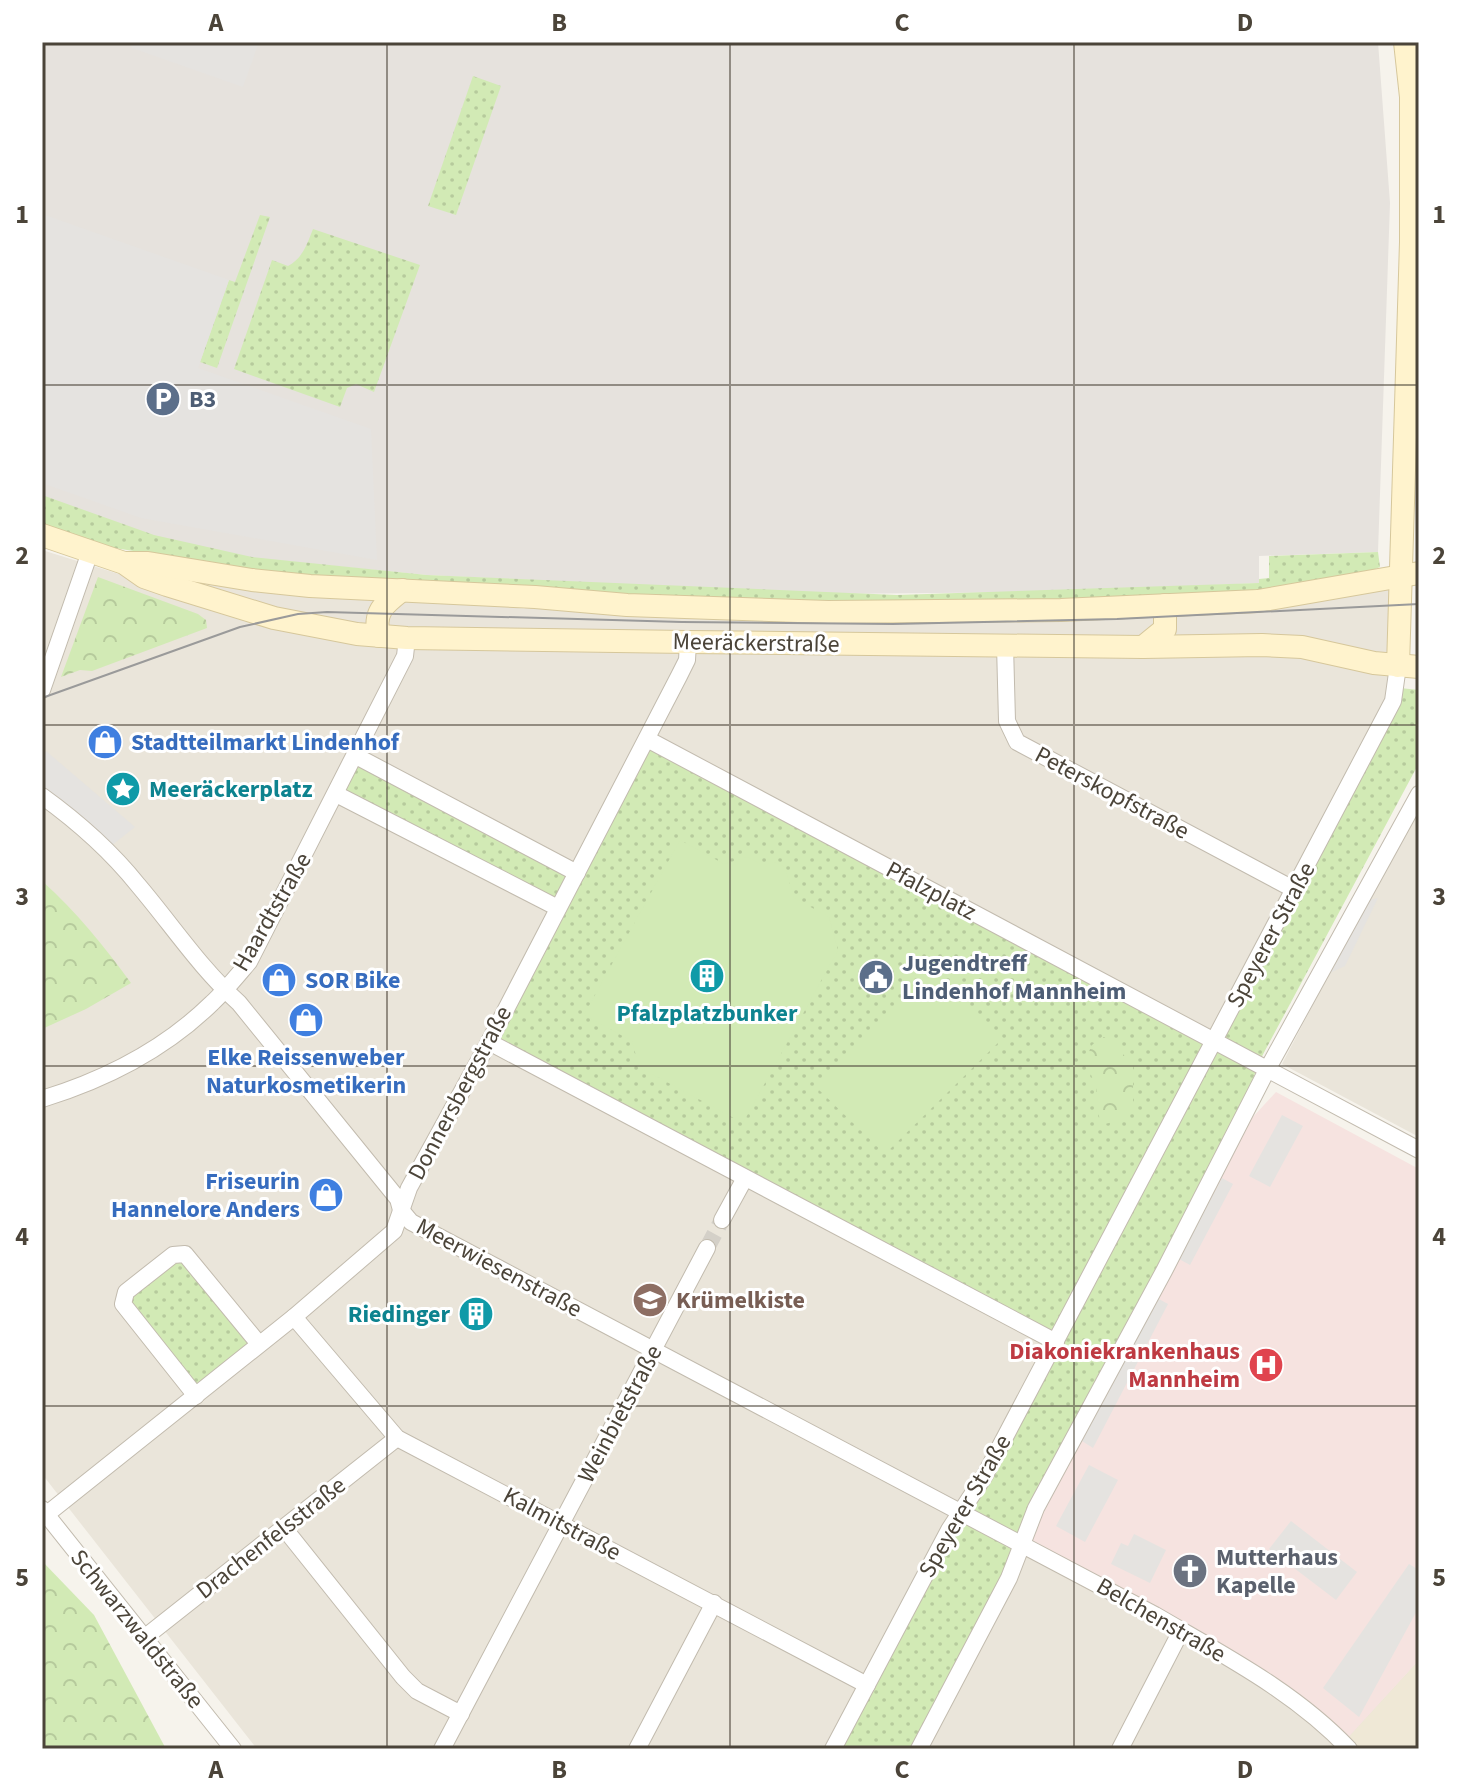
<svg xmlns="http://www.w3.org/2000/svg" width="1461" height="1791" viewBox="0 0 1461 1791" font-family="'Source Sans 3',sans-serif">
<style>
.residential{fill:#eae5da}
.industrial{fill:#e6e2dd}
.education{fill:#efe8d6}
.medical{fill:#f6e3e0}
.grass{fill:url(#grass-dots)}
.forest{fill:url(#forest-crowns)}
.pitch{fill:#d2eab5}
.parking{fill:#e5e3e0}
.lines{fill:none;stroke-linecap:round;stroke-linejoin:round}
.street-tunnel{stroke:#d4d0c8;stroke-width:16;stroke-dasharray:16 8;stroke-linecap:butt}
.street-casing{stroke:#c2bbae;stroke-width:18}
.secondary-casing{stroke:#d6c79b;stroke-width:24}
.street{stroke:#fff;stroke-width:16}
.secondary{stroke:#fff3cd;stroke-width:22}
.tram{stroke:#9a9a9a;stroke-width:2}
.grid{fill:none;stroke:#4b4439;stroke-width:2;stroke-opacity:0.55}
.labels{text-anchor:middle;dominant-baseline:central;stroke-width:6;stroke-linejoin:round;paint-order:stroke}
.service-label{font-size:24px;font-weight:bold;fill:#4e5e75;stroke:#fff;text-anchor:start}
.street-label{font-size:24px;fill:#4b4439;stroke:#fff}
.shop-label{font-size:24px;font-weight:bold;fill:#366cbe;stroke:#fff;text-anchor:start}
.culture-label{font-size:24px;font-weight:bold;fill:#0d838f;stroke:#fff;text-anchor:start}
.education-label{font-size:24px;font-weight:bold;fill:#785e54;stroke:#fff;text-anchor:start}
.health-label{font-size:24px;font-weight:bold;fill:#be3a42;stroke:#fff;text-anchor:end}
.worship-label{font-size:24px;font-weight:bold;fill:#5b616d;stroke:#fff;text-anchor:start}
.neatline{fill:none;stroke:#4b4439;stroke-width:3}
.grid-label{font-size:26px;text-anchor:middle;font-weight:bold;fill:#4b4439}
</style>
<defs>
<pattern id="grass-dots" width="8" height="8" patternUnits="userSpaceOnUse" patternTransform="scale(2)"><rect width="8" height="8" fill="#d2eab5"/><path d="M2 2h.1M6 6h.1" fill="none" stroke="#b6ca9c" stroke-width="1.8" stroke-linecap="round"/></pattern>
<pattern id="forest-crowns" width="20" height="18" patternUnits="userSpaceOnUse" patternTransform="scale(2)"><rect width="20" height="18" fill="#d2eab5"/><path d="M2 6a3 3 0 1 1 6 0M12 15a3 3 0 1 1 6 0" fill="none" stroke="#b6ca9c"/></pattern>
</defs>
<rect width="100%" height="100%" fill="#f6f3ec"/>
<g class="residential">
<polygon points="42,550 154,585 176,568 402,590 524,609 577,601 828,612 1402,574 1393,701 831,1749 257,1749 42,1474"/>
<polygon points="1419,802 1419,1137 1282,1064"/>
<polygon points="1022,1544 1155,1615 1343,1742 1419,1660 1419,1749 921,1749"/>
</g>
<polygon class="industrial" points="42,42 1378,42 1390,203 1378,552 1259,556 1259,583 1058,592 827,594 427,575 252,558 152,537 42,499"/>
<polygon class="education" points="1419,1660 1419,1749 1349,1749 1343,1743"/>
<polygon class="medical" points="1276,1092 1419,1169 1419,1660 1343,1743 1322,1721 1022,1544 1229,1143"/>
<g class="grass">
<polygon points="473,76 501,86 456,215 428,206"/>
<polygon points="260,215 270,217 217,368 200,362 229,280 235,282"/>
<path d="M313,229L420,265L374,392L356,384L347,388L340,407L234,369L272,260L288,266C303,258 307,244 313,229Z"/>
<polygon points="42,495 154,535 252,557 427,575 897,595 1259,583 1259,579 1269,578 1269,556 1378,552 1380,567 1363,574 1256,596 921,609 388,586 258,571 96,545 42,527"/>
<polygon points="1400,688 1419,690 1419,763 1260,1060 1229,1143 913,1749 837,1749 1056,1342 489,1042 558,908 336,794 356,756 577,873 647,745 1206,1042"/>
<polygon points="185,1254 259,1344 196,1396 123,1304"/>
</g>
<g class="forest">
<polygon points="98,577 198,614 206,620 207,628 92,671 80,670 61,677"/>
<path d="M42,881C76,911 104,946 131,983L86,1009L42,1029Z"/>
<polygon points="1102,1037 1114,1039 1125,1057 1133,1064 1133,1109 1127,1119 1100,1125 1096,1087 1085,1060 1092,1045"/>
<polygon points="42,1561 94,1615 166,1749 42,1749"/>
</g>
<g class="pitch">
<polygon points="680,840 724,864 748,857 762,865 774,862 785,867 794,898 829,917 838,950 743,1123 639,1067 632,1041 584,1015"/>
<polygon points="935,971 1003,1038 885,1154 817,1088"/>
</g>
<g class="parking">
<polygon points="129,42 259,42 243,87 132,48"/>
<polygon points="42,214 229,280 198,368 371,429 377,560 141,518 42,483"/>
<polygon points="46,751 135,827 106,850 42,796 42,754"/>
<polygon points="1378,898 1345,966 1330,973 1369,900"/>
<polygon points="1282,1115 1303,1126 1270,1187 1249,1176"/>
<polygon points="1222,1178 1233,1184 1190,1265 1179,1259"/>
<polygon points="1157,1298 1168,1304 1093,1448 1082,1441"/>
<polygon points="1089,1465 1118,1480 1085,1542 1056,1526"/>
<polygon points="1291,1521 1357,1572 1336,1600 1269,1549"/>
<polygon points="1134,1534 1166,1550 1150,1583 1111,1564 1121,1543 1128,1546"/>
<polygon points="1409,1564 1419,1570 1419,1607 1359,1717 1323,1688"/>
</g>
<g class="lines">
<polyline class="street-tunnel" points="707,1248 722,1220"/>
<defs>
<g id="street">
<polyline points="1005,645 1007,721 1017,742 1295,890"/>
<polyline points="42,690 90,552"/>
<polyline points="647,739 1419,1150"/>
<polyline points="356,756 577,873"/>
<polyline points="336,794 558,908"/>
<path d="M42,796C78,822 110,850 138,885C172,925 200,968 239,1003L398,1199L401,1210L411,1222L1155,1615C1223,1655 1294,1691 1349,1749"/>
<polyline points="489,1042 1056,1342"/>
<path d="M42,1099C104,1080 165,1049 212,1003C225,991 237,976 249,962L405,656L407,638"/>
<polyline points="722,1220 745,1178"/>
<polyline points="294,1317 397,1438 867,1685"/>
<polyline points="196,1396 123,1304 126,1292 173,1255 185,1254 259,1344"/>
<polyline points="42,1509 233,1749"/>
<polyline points="42,1518 294,1317 394,1231 409,1188 489,1042 679,676 687,660 688,642"/>
<polyline points="284,1528 403,1677 417,1691 461,1714"/>
<polyline points="144,1638 397,1438"/>
<polyline points="442,1749 707,1248"/>
<polyline points="637,1749 714,1603"/>
<polyline points="833,1749 949,1530 985,1475 1393,701 1398,666"/>
<polyline points="919,1749 1009,1578 1036,1508 1164,1271 1267,1070 1419,794"/>
<polyline points="1120,1749 1181,1631"/>
</g>
<g id="secondary">
<polyline points="42,535 124,563 144,577 167,585 274,618 357,634 407,638 688,642 1143,647 1262,645 1302,647 1374,663 1419,667"/>
<polyline points="125,563 148,563 252,580 310,586 535,597 627,605 828,612 1061,610 1258,601 1419,573"/>
<path d="M379,636C373,612 384,604 402,590"/>
<polyline points="1143,647 1165,629 1165,605"/>
<polyline points="1398,666 1411,242 1411,97 1405,42"/>
</g>
</defs>
<use href="#street" class="street-casing"/>
<use href="#secondary" class="secondary-casing"/>
<use href="#street" class="street"/>
<use href="#secondary" class="secondary"/>
<polyline class="tram" points="42,698 240,627 298,614 327,612 682,622 893,624 1117,619 1419,604"/>
</g>
<path class="grid" d="M387,42V1749M730,42V1749M1074,42V1749M42,385H1419M42,725H1419M42,1066H1419M42,1406H1419"/>
<defs>
<symbol id="parking-disc" viewBox="-11 -11 22 22"><circle r="9.5" fill="#5c6f8a" stroke="#fff"/><path d="M-3.5-5.5H1a3.5 3.5 0 0 1 0 7H-1V5.5H-3.5ZM-1-3.4V-.6H.8a1.4 1.4 0 0 0 0-2.8Z" fill="#fff"/></symbol>
<symbol id="shop-disc" viewBox="-11 -11 22 22"><circle r="9.5" fill="#3f7fe0" stroke="#fff"/><path d="M-5-2.5h2.3a2.7 3.5 0 0 1 5.4 0H5L5.5 6h-11ZM-1.5-2.5h3a1.5 2.3 0 0 0-3 0Z" fill="#fff"/></symbol>
<symbol id="sight-disc" viewBox="-11 -11 22 22"><circle r="9.5" fill="#0f9aa8" stroke="#fff"/><path d="M0-6L1.8-2.2L6-1.7L2.9 1.2L3.7 5.4L0 3.3L-3.7 5.4L-2.9 1.2L-6-1.7L-1.8-2.2Z" fill="#fff"/></symbol>
<symbol id="building-disc" viewBox="-11 -11 22 22"><circle r="9.5" fill="#0f9aa8" stroke="#fff"/><path d="M-4-6H4V6H1V3H-1V6H-4ZM-2.5-4.3h1.7v1.8h-1.7ZM.8-4.3h1.7v1.8H.8ZM-2.5-1h1.7V.8h-1.7ZM.8-1h1.7V.8H.8Z" fill="#fff"/></symbol>
<symbol id="civic-disc" viewBox="-11 -11 22 22"><circle r="9.5" fill="#5c6f8a" stroke="#fff"/><path d="M-.6-6.5H3V-4.5H.6V-3L4-1V1h2V6H-6V1h2V-1L-.6-3ZM-1.2 2.5V6h2.4V2.5Z" fill="#fff"/></symbol>
<symbol id="school-disc" viewBox="-11 -11 22 22"><circle r="9.5" fill="#8d6e63" stroke="#fff"/><path d="M0-5L7-2L0 1L-7-2ZM-4 1L0 2.5L4 1V4Q0 6-4 4Z" fill="#fff"/></symbol>
<symbol id="hospital-disc" viewBox="-11 -11 22 22"><circle r="9.5" fill="#e0444e" stroke="#fff"/><path d="M-5-5h3v3.5h4V-5h3V5h-3V1.5h-4V5h-3Z" fill="#fff"/></symbol>
<symbol id="church-disc" viewBox="-11 -11 22 22"><circle r="9.5" fill="#6b7280" stroke="#fff"/><path d="M-1.2-6h2.4v3.5h3.3v2.4h-3.3V6h-2.4V-.1h-3.3v-2.4h3.3Z" fill="#fff"/></symbol>
</defs>
<g fill-rule="evenodd">
<use href="#parking-disc" x="143" y="379" width="40" height="40"/>
<use href="#shop-disc" x="85" y="722" width="40" height="40"/>
<use href="#sight-disc" x="103" y="769" width="40" height="40"/>
<use href="#building-disc" x="687" y="956" width="40" height="40"/>
<use href="#civic-disc" x="856" y="957" width="40" height="40"/>
<use href="#shop-disc" x="259" y="960" width="40" height="40"/>
<use href="#shop-disc" x="286" y="1000" width="40" height="40"/>
<use href="#shop-disc" x="306" y="1175" width="40" height="40"/>
<use href="#school-disc" x="630" y="1280" width="40" height="40"/>
<use href="#building-disc" x="456" y="1294" width="40" height="40"/>
<use href="#hospital-disc" x="1246" y="1345" width="40" height="40"/>
<use href="#church-disc" x="1170" y="1551" width="40" height="40"/>
</g>
<g class="labels">
<g class="service-label">
<text x="189" y="399">B3</text>
<text x="902" y="963">Jugendtreff<tspan x="902" dy="28">Lindenhof Mannheim</tspan></text>
</g>
<g class="street-label">
<text transform="translate(756 643) rotate(1)">Meeräckerstraße</text>
<text transform="translate(1112 793) rotate(28)">Peterskopfstraße</text>
<text transform="translate(931 891) rotate(28)">Pfalzplatz</text>
<text transform="translate(272 912) rotate(-60)">Haardtstraße</text>
<text transform="translate(1271 935) rotate(-62)">Speyerer Straße</text>
<text transform="translate(460 1093) rotate(-62)">Donnersbergstraße</text>
<text transform="translate(499 1268) rotate(28)">Meerwiesenstraße</text>
<text transform="translate(620 1414) rotate(-62)">Weinbietstraße</text>
<text transform="translate(965 1506) rotate(-60)">Speyerer Straße</text>
<text transform="translate(562 1524) rotate(28)">Kalmitstraße</text>
<text transform="translate(271 1538) rotate(-38)">Drachenfelsstraße</text>
<text transform="translate(1161 1620) rotate(30)">Belchenstraße</text>
<text transform="translate(137 1629) rotate(51)">Schwarzwaldstraße</text>
</g>
<g class="shop-label">
<text x="131" y="742">Stadtteilmarkt Lindenhof</text>
<text x="305" y="980">SOR Bike</text>
<text x="306" y="1057" text-anchor="middle">Elke Reissenweber<tspan x="306" dy="28">Naturkosmetikerin</tspan></text>
<text x="300" y="1181" text-anchor="end">Friseurin<tspan x="300" dy="28">Hannelore Anders</tspan></text>
</g>
<g class="culture-label">
<text x="149" y="789">Meeräckerplatz</text>
<text x="707" y="1013" text-anchor="middle">Pfalzplatzbunker</text>
<text x="450" y="1314" text-anchor="end">Riedinger</text>
</g>
<g class="education-label">
<text x="676" y="1300">Krümelkiste</text>
</g>
<g class="health-label">
<text x="1240" y="1351">Diakoniekrankenhaus<tspan x="1240" dy="28">Mannheim</tspan></text>
</g>
<g class="worship-label">
<text x="1216" y="1557">Mutterhaus<tspan x="1216" dy="28">Kapelle</tspan></text>
</g>
</g>
<rect width="1461" height="1791" fill="none" stroke="#ffffff" stroke-width="88"/>
<rect x="44" y="44" width="1373" height="1703" class="neatline"/>
<g class="grid-label">
<text x="216" y="31">A</text>
<text x="559" y="31">B</text>
<text x="902" y="31">C</text>
<text x="1245" y="31">D</text>
<text x="22" y="223">1</text>
<text x="1439" y="223">1</text>
<text x="22" y="564">2</text>
<text x="1439" y="564">2</text>
<text x="22" y="905">3</text>
<text x="1439" y="905">3</text>
<text x="22" y="1245">4</text>
<text x="1439" y="1245">4</text>
<text x="22" y="1586">5</text>
<text x="1439" y="1586">5</text>
<text x="216" y="1778">A</text>
<text x="559" y="1778">B</text>
<text x="902" y="1778">C</text>
<text x="1245" y="1778">D</text>
</g>
</svg>
